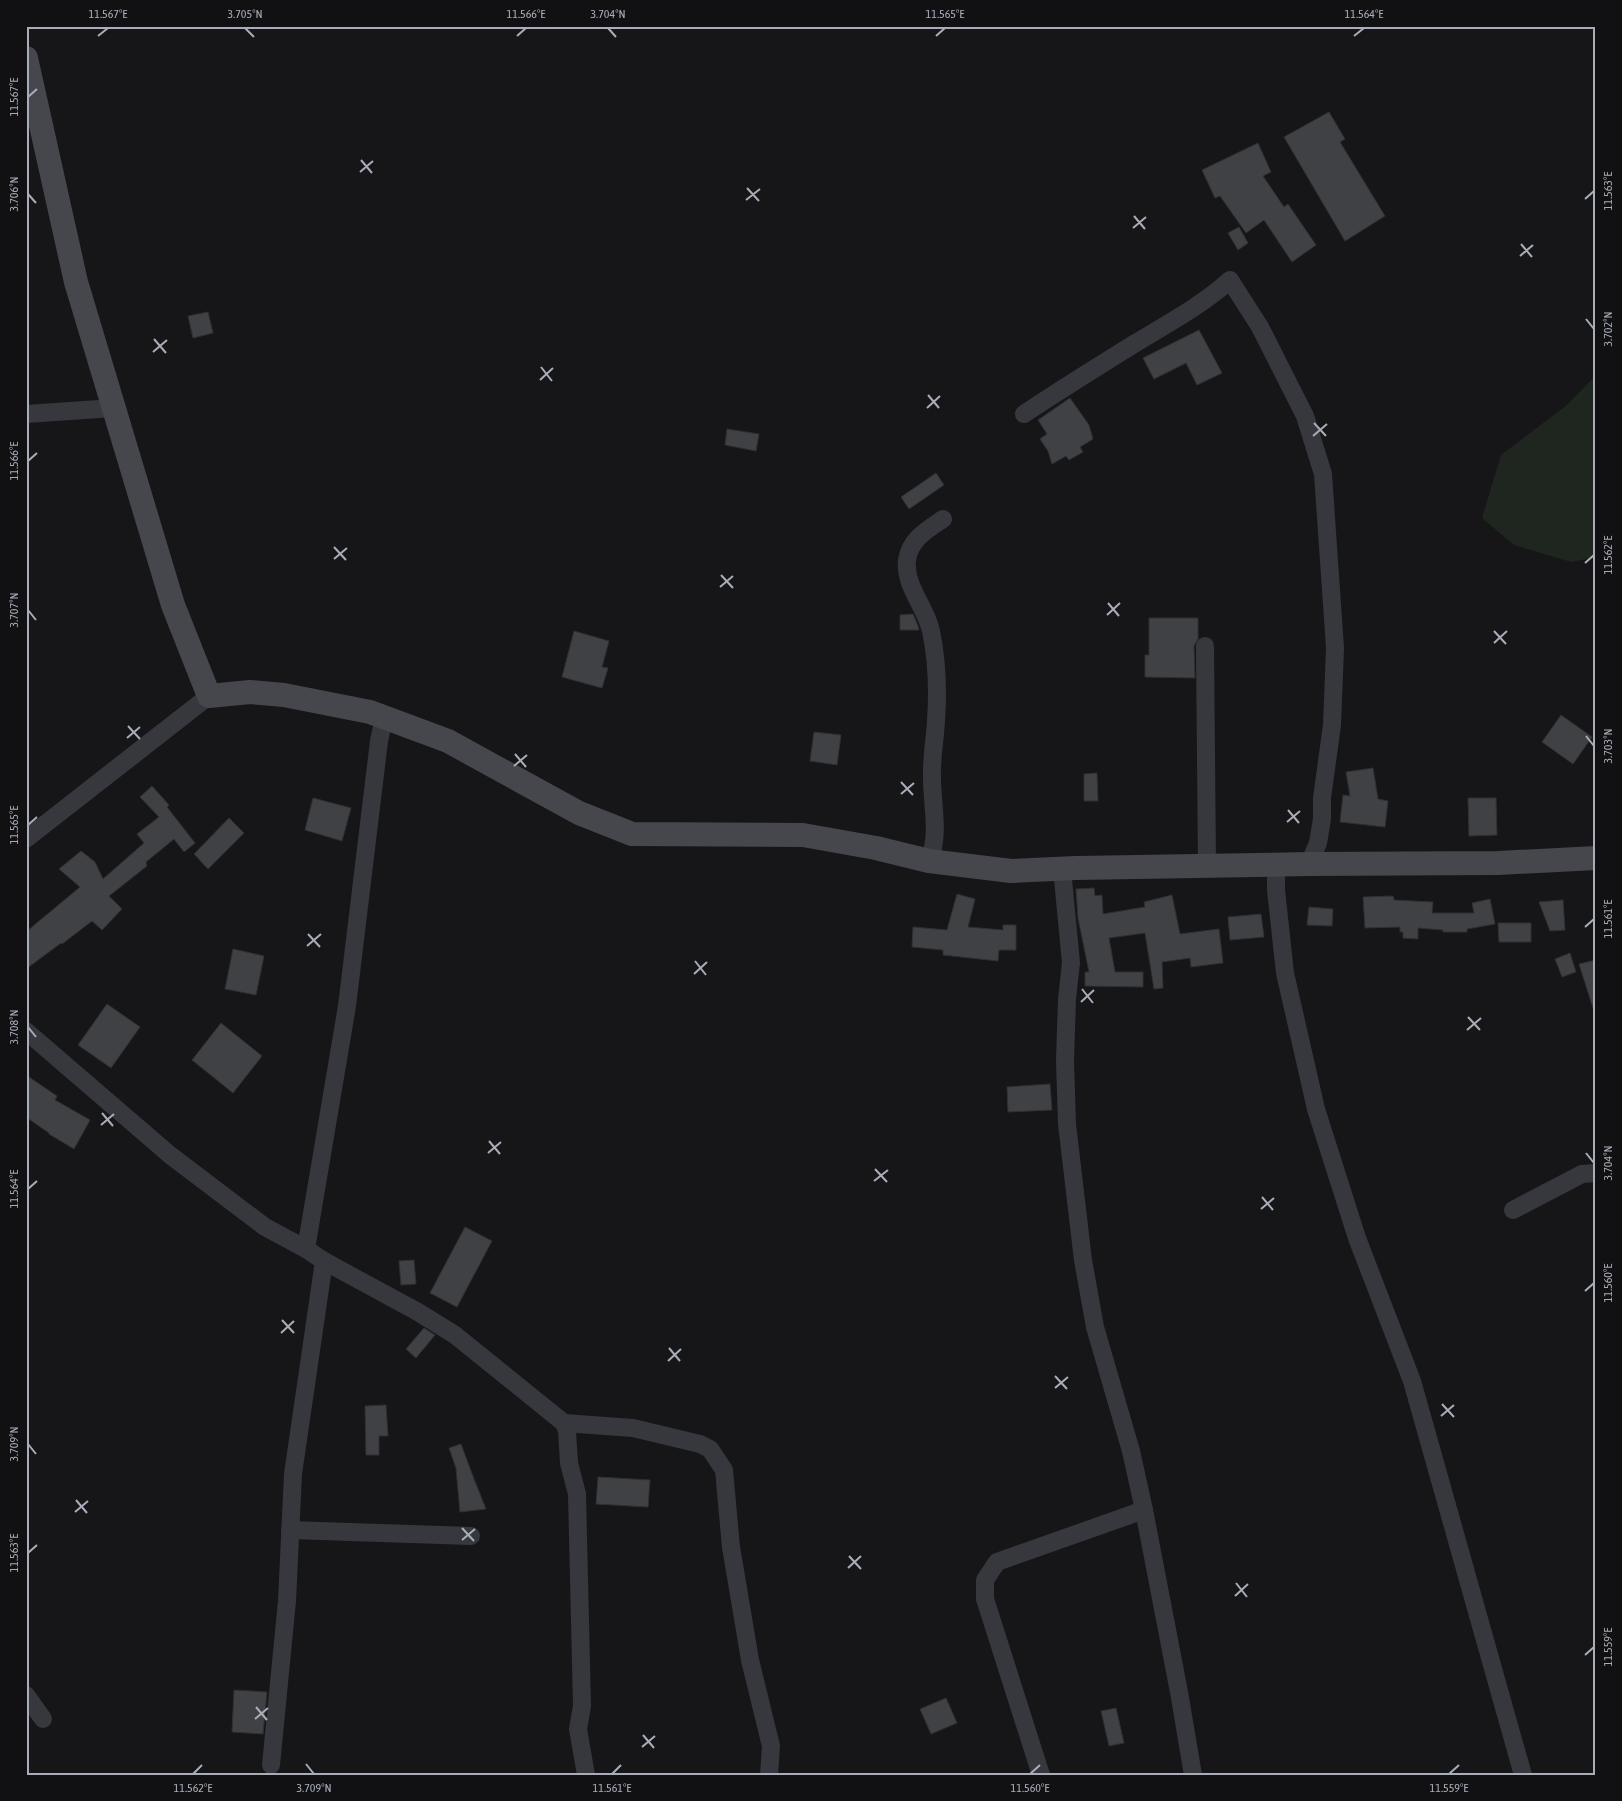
<svg xmlns="http://www.w3.org/2000/svg" width="1622" height="1801" viewBox="0 0 1622 1801" font-family="'Asap Condensed',sans-serif">
<style>
.green{fill:#1e261f}
.building{fill:#404145;stroke:#303034}
.lines{fill:none;stroke-linecap:round;stroke-linejoin:round}
.street{stroke:#37383d;stroke-width:18}
.secondary{stroke:#45474d;stroke-width:24}
.ticks{fill:none;stroke:#a8adb8;stroke-width:2}
.neatline{fill:none;stroke:#a8adb8;stroke-width:2}
.ticks-label{font-size:12px;text-anchor:middle;fill:#a8adb8}
</style>
<rect width="100%" height="100%" fill="#161618"/>
<polygon class="green" points="1596,375 1596,557 1571,562 1514,545 1482,518 1501,455 1567,405"/>
<g class="building">
<polygon points="1329,112 1345,139 1340,142 1385,216 1345,241 1284,137"/>
<polygon points="1258,143 1271,172 1263,176 1284,207 1288,204 1316,245 1292,262 1264,220 1246,233 1220,196 1215,198 1202,170"/>
<polygon points="1239,227 1248,243 1238,250 1228,233"/>
<polygon points="208,312 213,333 193,338 188,316"/>
<polygon points="1199,330 1222,373 1197,385 1186,363 1154,379 1143,358"/>
<polygon points="1070,398 1089,425 1093,439 1080,447 1083,452 1069,460 1066,456 1052,464 1048,451 1040,439 1047,434 1038,420"/>
<polygon points="727,429 759,434 756,451 725,445"/>
<polygon points="936,473 944,485 909,509 901,497"/>
<polygon points="913,614 918,626 919,630 900,630 900,615"/>
<polygon points="1149,618 1198,618 1198,639 1194,646 1195,678 1145,677 1145,655 1149,655"/>
<polygon points="574,631 609,641 602,667 608,668 602,688 562,677"/>
<polygon points="1561,715 1592,737 1573,764 1542,742"/>
<polygon points="814,732 841,735 837,765 810,761"/>
<polygon points="1373,768 1378,799 1388,801 1385,827 1340,822 1343,795 1350,796 1346,772"/>
<polygon points="1097,773 1098,801 1084,801 1084,774"/>
<polygon points="152,786 169,805 167,807 195,843 184,852 174,839 146,862 147,866 109,896 122,909 102,930 92,921 62,944 61,943 26,969 26,932 80,887 59,869 81,851 95,862 103,879 144,843 137,834 159,817 140,797"/>
<polygon points="313,798 351,808 342,841 305,830"/>
<polygon points="1468,798 1496,798 1497,835 1469,836"/>
<polygon points="229,818 244,833 208,869 194,854"/>
<polygon points="1094,888 1095,896 1102,895 1103,914 1145,907 1144,902 1172,895 1180,934 1219,929 1223,963 1191,967 1190,958 1162,962 1163,988 1154,989 1145,933 1109,938 1115,972 1143,972 1143,987 1085,986 1085,972 1089,972 1078,918 1076,889"/>
<polygon points="957,894 975,899 968,927 1003,930 1003,925 1016,925 1016,950 999,950 998,961 943,955 943,950 912,947 913,927 947,930"/>
<polygon points="1393,896 1394,900 1433,902 1432,913 1474,913 1472,903 1490,899 1495,924 1467,929 1467,932 1443,932 1443,930 1418,928 1418,939 1403,938 1403,932 1400,932 1400,927 1365,928 1363,897"/>
<polygon points="1563,900 1565,930 1550,931 1539,902"/>
<polygon points="1309,907 1333,909 1332,926 1307,925"/>
<polygon points="1261,914 1264,937 1230,940 1228,917"/>
<polygon points="1498,923 1531,923 1531,942 1499,942"/>
<polygon points="233,949 264,956 256,995 225,989"/>
<polygon points="1570,953 1576,972 1562,977 1555,959"/>
<polygon points="1596,960 1596,1007 1593,1008 1579,964"/>
<polygon points="107,1004 140,1027 111,1068 78,1045"/>
<polygon points="221,1023 262,1056 233,1093 192,1060"/>
<polygon points="26,1075 57,1096 55,1100 90,1120 74,1149 49,1134 49,1133 26,1117"/>
<polygon points="1050,1084 1052,1110 1008,1112 1007,1087"/>
<polygon points="465,1227 492,1241 457,1307 430,1293"/>
<polygon points="414,1260 416,1284 401,1285 399,1261"/>
<polygon points="424,1328 435,1335 416,1358 406,1349"/>
<polygon points="386,1405 388,1436 379,1436 379,1455 366,1455 365,1406"/>
<polygon points="461,1444 474,1479 486,1509 460,1512 456,1468 449,1448"/>
<polygon points="598,1477 650,1480 648,1507 596,1504"/>
<polygon points="234,1690 267,1692 263,1734 232,1732"/>
<polygon points="946,1698 957,1723 931,1734 920,1709"/>
<polygon points="1116,1708 1124,1743 1109,1746 1101,1711"/>
</g>
<g class="lines">
<g class="street">
<polyline points="26,414 114,408"/>
<path d="M1024,414C1060,390 1097,367 1134,344C1167,324 1201,306 1230,280L1260,327L1305,416L1323,474L1335,648L1332,725L1322,798V819L1318,843L1309,864"/>
<polyline points="1205,646 1207,866"/>
<polyline points="26,839 209,696"/>
<path d="M929,861C940,834 932,806 932,778C931,760 935,740 936,721C938,692 937,660 931,631C926,607 904,586 907,560C910,539 927,530 943,519"/>
<polyline points="1276,865 1276,890 1285,973 1316,1109 1357,1238 1412,1381 1523,1775"/>
<polyline points="1062,869 1071,963 1067,999 1065,1061 1067,1124 1083,1260 1095,1327 1131,1451 1144,1510 1179,1692 1193,1775"/>
<polyline points="26,1031 170,1155 265,1227 306,1249 324,1261 418,1312 455,1335 564,1423 567,1431 569,1463 577,1494 582,1706 578,1729 586,1775"/>
<polyline points="1513,1210 1582,1174 1596,1173"/>
<polyline points="306,1249 347,1006 379,741 384,718"/>
<polyline points="564,1423 633,1428 700,1444 710,1449 724,1470 731,1547 750,1660 771,1746 769,1775"/>
<polyline points="290,1530 471,1536"/>
<polyline points="26,1695 43,1719"/>
<polyline points="271,1765 287,1601 293,1474 324,1261"/>
<polyline points="1041,1775 985,1599 985,1580 997,1562 1144,1510"/>
</g>
<polyline class="secondary" points="26,58 76,282 173,605 209,696 250,692 284,695 370,712 448,741 579,813 632,834 803,835 876,848 929,861 1011,871 1076,868 1309,864 1498,863 1596,858"/>
</g>
<path class="ticks" d="M245,28L254,37M608,28L616,37M98,36L108,28M517,36L526,28M936,36L945,28M1354,36L1364,28M28,97L37,89M361,160L372,173M360,172L373,161M747,188L759,201M28,194L36,203M1585,199L1594,191M746,200L760,189M1134,216L1145,229M1133,228L1146,217M1521,244L1532,257M1520,256L1533,245M1586,319L1594,329M154,339L166,353M153,352L167,340M541,367L552,381M540,380L553,368M928,395L939,408M927,408L940,396M1314,423L1326,436M1313,436L1327,424M28,461L37,453M334,547L346,560M334,559L347,548M1585,563L1594,555M721,575L733,588M720,587L733,576M1108,603L1119,616M28,610L36,620M1107,615L1120,603M1494,631L1506,644M1494,643L1507,631M128,726L140,739M1586,736L1594,746M127,738L140,727M515,754L526,767M514,766L527,755M901,782L913,795M901,794L914,783M1288,810L1299,823M1287,822L1300,811M28,825L37,817M1585,927L1594,919M308,934L320,947M307,946L321,934M695,961L706,975M694,974L707,962M1082,989L1093,1003M1081,1002L1094,990M1468,1017L1480,1030M28,1027L36,1037M1467,1030L1481,1018M102,1113L113,1126M101,1125L114,1114M489,1141L500,1154M488,1153L501,1142M1586,1153L1594,1163M875,1169L887,1182M874,1181L888,1170M28,1189L37,1181M1262,1197L1273,1210M1261,1209L1274,1198M1585,1291L1594,1283M282,1320L294,1333M281,1333L294,1321M669,1348L680,1361M668,1361L681,1349M1055,1376L1067,1389M1055,1388L1068,1377M1442,1404L1454,1417M1441,1416L1454,1405M28,1444L36,1454M76,1500L87,1513M75,1512L88,1501M462,1528L474,1541M462,1540L475,1529M28,1553L37,1545M849,1556L861,1569M848,1568L861,1556M1236,1583L1247,1597M1235,1596L1248,1584M1585,1655L1594,1647M256,1707L267,1720M255,1719L268,1708M643,1735L654,1748M642,1747L655,1736M306,1764L314,1774M193,1774L202,1765M612,1774L621,1765M1030,1774L1040,1765M1449,1774L1459,1765"/>
<rect width="1622" height="1801" fill="none" stroke="#111113" stroke-width="55"/>
<rect x="28" y="28" width="1566" height="1746" class="neatline"/>
<g class="ticks-label">
<text x="108" y="18">11.567°E</text>
<text x="245" y="18">3.705°N</text>
<text x="526" y="18">11.566°E</text>
<text x="608" y="18">3.704°N</text>
<text x="945" y="18">11.565°E</text>
<text x="1364" y="18">11.564°E</text>
<text transform="translate(14 97) rotate(-90)" y="4">11.567°E</text>
<text transform="translate(1608 191) rotate(-90)" y="4">11.563°E</text>
<text transform="translate(14 194) rotate(-90)" y="4">3.706°N</text>
<text transform="translate(1608 329) rotate(-90)" y="4">3.702°N</text>
<text transform="translate(14 461) rotate(-90)" y="4">11.566°E</text>
<text transform="translate(1608 555) rotate(-90)" y="4">11.562°E</text>
<text transform="translate(14 610) rotate(-90)" y="4">3.707°N</text>
<text transform="translate(1608 746) rotate(-90)" y="4">3.703°N</text>
<text transform="translate(14 825) rotate(-90)" y="4">11.565°E</text>
<text transform="translate(1608 919) rotate(-90)" y="4">11.561°E</text>
<text transform="translate(14 1027) rotate(-90)" y="4">3.708°N</text>
<text transform="translate(1608 1163) rotate(-90)" y="4">3.704°N</text>
<text transform="translate(14 1189) rotate(-90)" y="4">11.564°E</text>
<text transform="translate(1608 1283) rotate(-90)" y="4">11.560°E</text>
<text transform="translate(14 1444) rotate(-90)" y="4">3.709°N</text>
<text transform="translate(14 1553) rotate(-90)" y="4">11.563°E</text>
<text transform="translate(1608 1647) rotate(-90)" y="4">11.559°E</text>
<text x="193" y="1792">11.562°E</text>
<text x="314" y="1792">3.709°N</text>
<text x="612" y="1792">11.561°E</text>
<text x="1030" y="1792">11.560°E</text>
<text x="1449" y="1792">11.559°E</text>
</g>
</svg>
